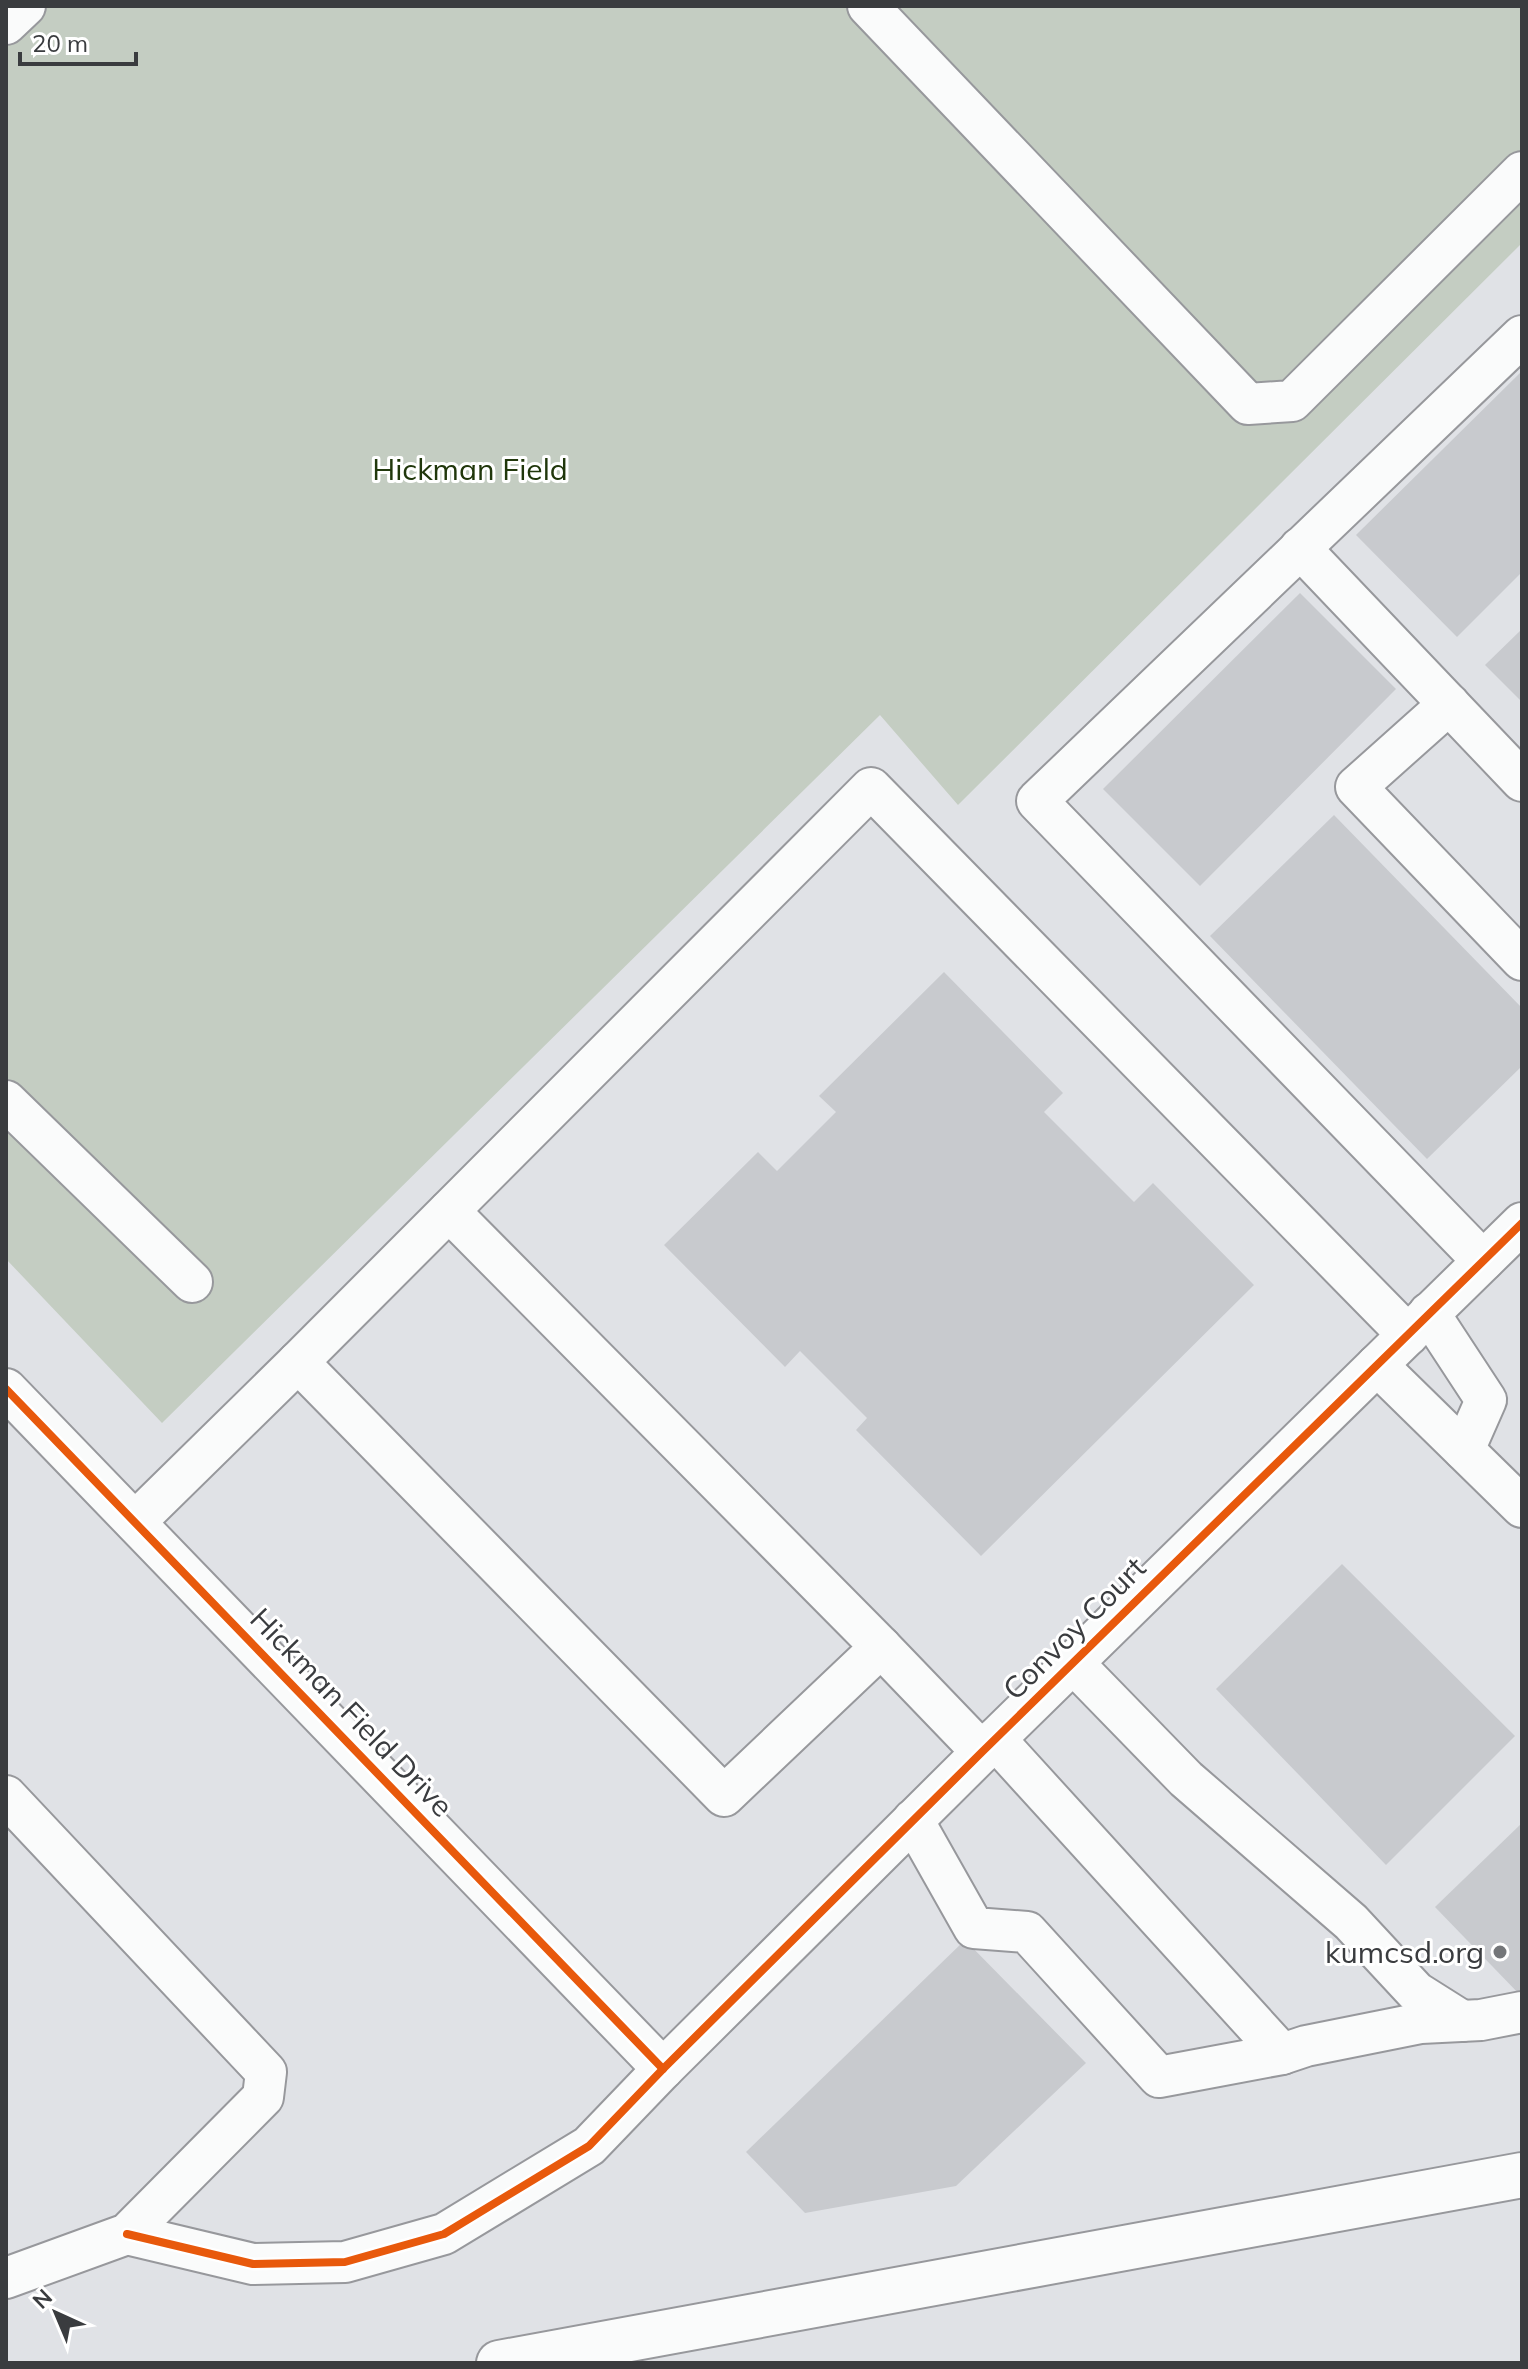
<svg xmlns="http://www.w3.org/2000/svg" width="1528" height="2369" viewBox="0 0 1528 2369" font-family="Mulish,sans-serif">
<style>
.green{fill:#c4cdc2}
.building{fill:#c8cace}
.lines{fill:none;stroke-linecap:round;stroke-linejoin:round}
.minor-casing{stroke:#97989c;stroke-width:44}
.highway-casing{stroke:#97989c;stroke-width:48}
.minor{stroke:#fafbfb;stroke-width:40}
.highway{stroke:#fafbfb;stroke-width:44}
.cycleway-casing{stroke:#fff;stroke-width:13}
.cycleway{stroke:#e8590c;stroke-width:8}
.poi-dot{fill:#747679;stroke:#fff;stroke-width:3}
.labels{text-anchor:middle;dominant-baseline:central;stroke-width:6;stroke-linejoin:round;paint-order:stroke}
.park-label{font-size:30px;fill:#20370b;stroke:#fff}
.street-label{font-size:30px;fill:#3a3c3f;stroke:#fff}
.poi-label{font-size:30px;fill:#3a3c3f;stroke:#fff;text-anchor:end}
</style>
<rect width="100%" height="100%" fill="#e0e2e6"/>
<polygon class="green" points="6,6 1522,6 1522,243 958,805 880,715 162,1423 6,1259"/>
<g class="building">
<polygon points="1522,371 1522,572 1457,637 1356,535"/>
<polygon points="1300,593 1396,689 1200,886 1103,789"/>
<polygon points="1522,629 1522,702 1485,665"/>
<polygon points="1334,815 1522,1008 1522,1066 1427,1159 1210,936"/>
<polygon points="944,972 1063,1093 1044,1112 1134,1202 1153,1183 1254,1285 981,1556 856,1430 867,1418 800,1351 785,1367 664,1245 758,1152 777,1171 836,1112 819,1096"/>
<polygon points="1342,1564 1515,1736 1386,1865 1216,1689"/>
<polygon points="1522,1823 1522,1997 1435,1907"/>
<polygon points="965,1940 1086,2063 956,2186 805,2213 746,2152"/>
</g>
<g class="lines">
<defs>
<g id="minor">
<polyline points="868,6 1248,404 1292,401 1522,172"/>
<polyline points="6,24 25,6"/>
<polyline points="1300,548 1522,781"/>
<polyline points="1449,704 1356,787 1522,960"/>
<polyline points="6,1101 192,1282"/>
<polyline points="1483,1261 1037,801 1522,336"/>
<polyline points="1429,1313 1486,1400 1464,1450"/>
<polyline points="298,1362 724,1796 881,1647 449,1211"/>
<polyline points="1377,1365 1522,1507"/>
<polyline points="6,1389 663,2069"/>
<polyline points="135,1522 298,1362 871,788 1408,1335"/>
<polyline points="881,1647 982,1752"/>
<polyline points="1073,1663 1186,1779 1351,1922 1416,1992 1462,2021"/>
<polyline points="995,1739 1282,2054 1306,2046 1421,2023 1481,2020 1522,2012"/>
<polyline points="6,1796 266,2072 263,2097 127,2234 6,2278"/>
<polyline points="913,1820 974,1928 1027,1932 1159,2077 1282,2054"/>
<polyline points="127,2234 253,2264 345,2262 444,2234 589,2146 663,2069 982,1752 1522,1223"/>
</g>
<polyline id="highway" points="499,2363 1522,2175"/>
</defs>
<use href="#minor" class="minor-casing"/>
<use href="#highway" class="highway-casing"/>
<use href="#minor" class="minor"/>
<use href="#highway" class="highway"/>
<defs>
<g id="cycleway">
<polyline points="6,1389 663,2069"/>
<polyline points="127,2234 253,2264 345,2262 444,2234 589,2146 663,2069 982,1752 1522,1223"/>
</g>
</defs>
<use href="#cycleway" class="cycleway-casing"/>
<use href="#cycleway" class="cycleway"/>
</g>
<circle class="poi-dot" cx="1500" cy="1952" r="8"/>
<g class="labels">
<g class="park-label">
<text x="470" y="469">Hickman Field</text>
</g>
<g class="street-label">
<text transform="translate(1074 1628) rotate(-45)">Convoy Court</text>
<text transform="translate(352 1712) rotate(46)">Hickman Field Drive</text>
</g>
<g class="poi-label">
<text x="1484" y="1952">kumcsd.org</text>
</g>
</g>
<rect width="1528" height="2369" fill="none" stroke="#3a3c3f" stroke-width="16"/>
<g transform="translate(56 2313) rotate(316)" stroke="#ffffff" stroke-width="6" paint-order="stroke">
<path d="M0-6L14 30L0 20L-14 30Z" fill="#3a3c3f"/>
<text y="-12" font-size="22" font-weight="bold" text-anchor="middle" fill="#3a3c3f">N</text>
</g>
<path d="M20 52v12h116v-12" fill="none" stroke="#3a3c3f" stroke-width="4"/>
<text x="32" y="52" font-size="24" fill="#3a3c3f" stroke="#ffffff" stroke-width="6" paint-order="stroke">20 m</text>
</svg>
